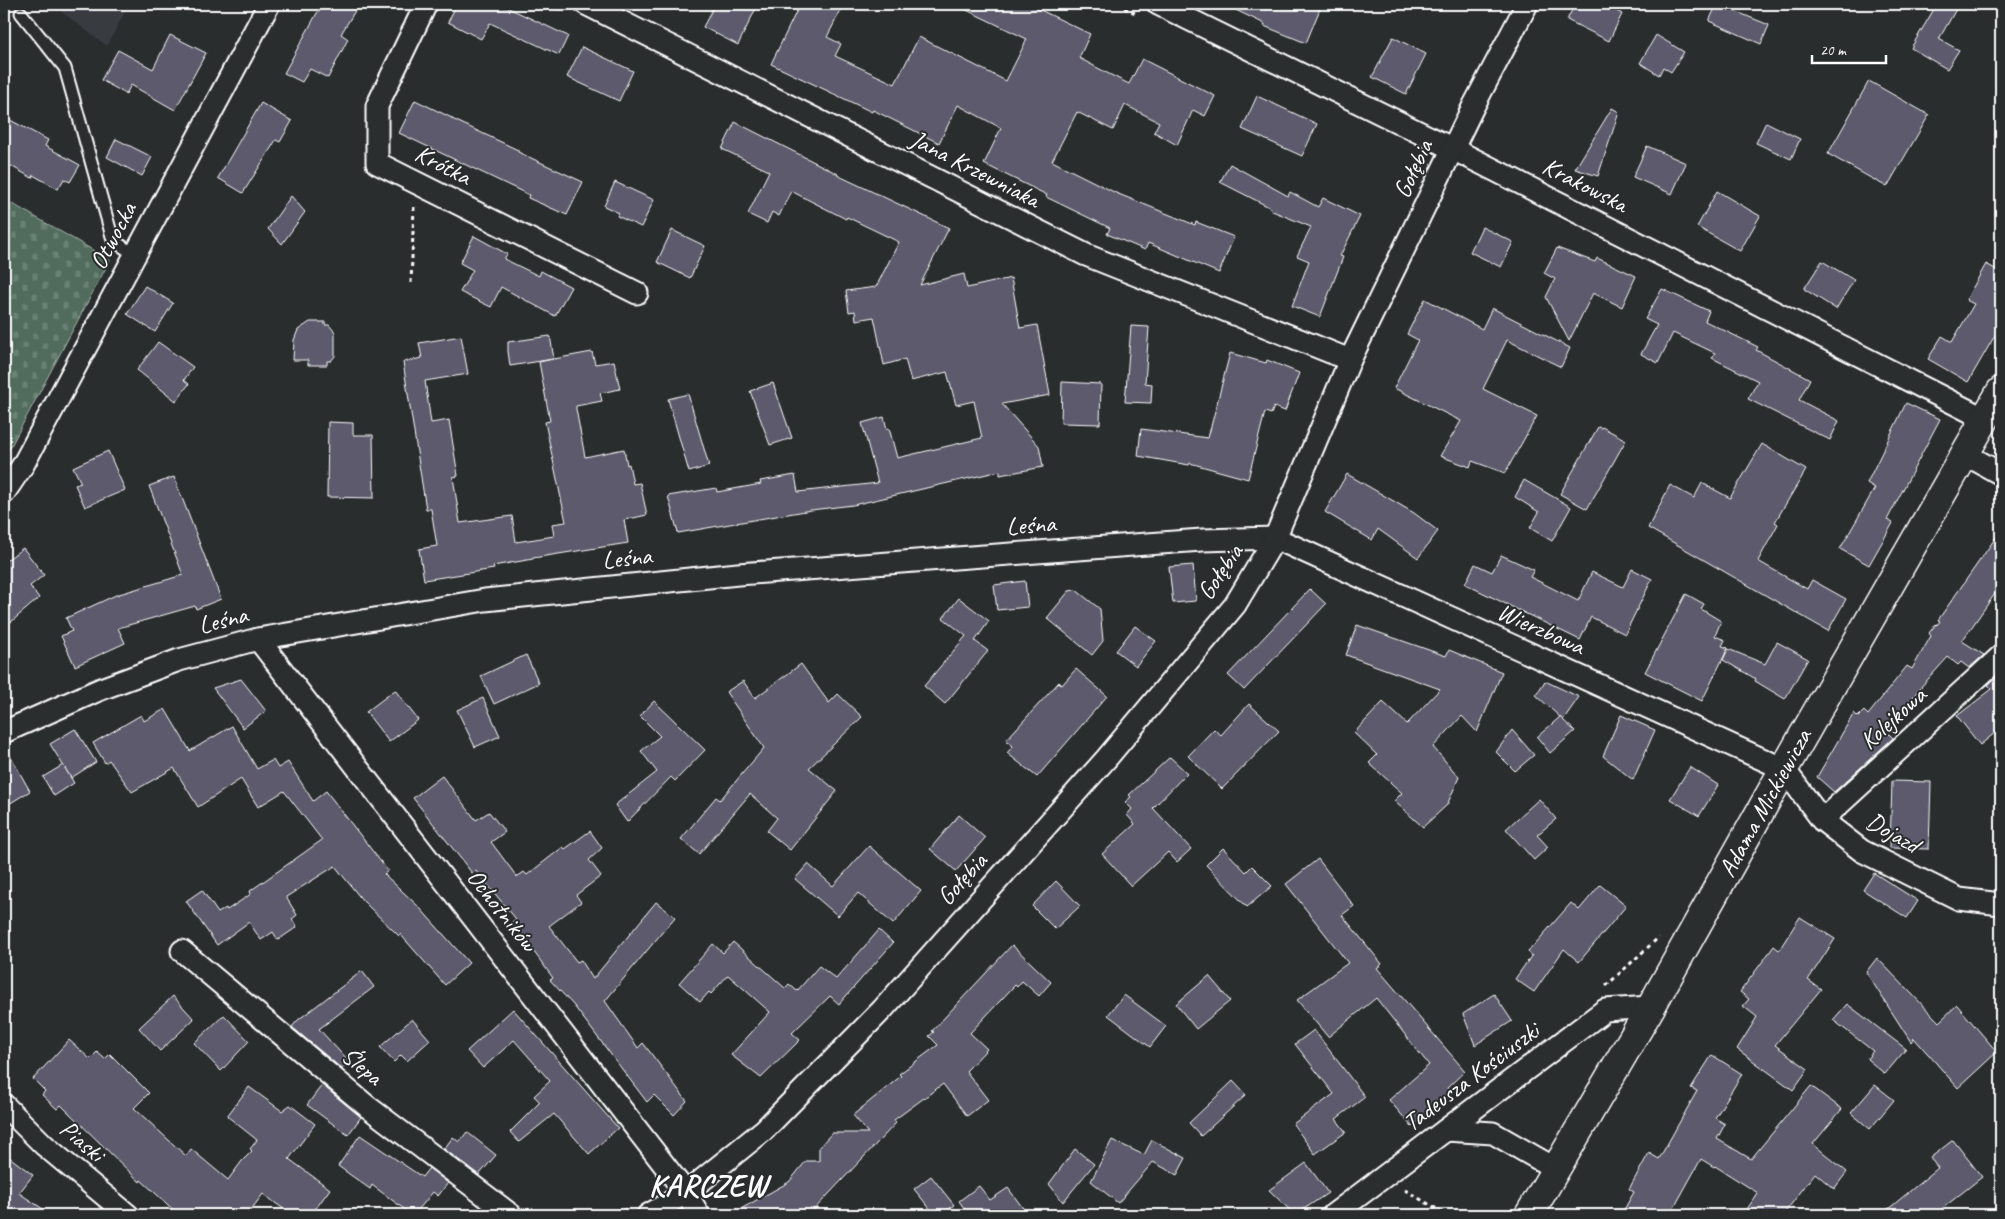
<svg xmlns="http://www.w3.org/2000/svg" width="2005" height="1219" viewBox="0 0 2005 1219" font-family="Caveat,sans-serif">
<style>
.built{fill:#393a41}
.cemetery{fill:url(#cemetery-stones);stroke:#a8b6ae}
.building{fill:#5c5a6c;stroke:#fff}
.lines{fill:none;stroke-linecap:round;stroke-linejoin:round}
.lane-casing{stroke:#fff;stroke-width:15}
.street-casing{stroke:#fff;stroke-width:25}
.secondary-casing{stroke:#fff;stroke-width:31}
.path{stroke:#fff;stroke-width:3;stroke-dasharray:4 4;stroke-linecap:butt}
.lane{stroke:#2a2d2e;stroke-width:11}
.street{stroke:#2a2d2e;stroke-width:21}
.secondary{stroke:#2a2d2e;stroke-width:28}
.labels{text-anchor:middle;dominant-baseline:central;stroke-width:4;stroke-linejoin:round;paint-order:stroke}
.street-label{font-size:25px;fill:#fff;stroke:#2a2d2e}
.district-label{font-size:30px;font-weight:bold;letter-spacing:1px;fill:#fff;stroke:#2a2d2e}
</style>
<defs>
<pattern id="cemetery-stones" width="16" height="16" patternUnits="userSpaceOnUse" patternTransform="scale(1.25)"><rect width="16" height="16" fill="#516c5c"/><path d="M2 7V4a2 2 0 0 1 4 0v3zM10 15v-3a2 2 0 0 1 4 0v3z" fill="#6b8274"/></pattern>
</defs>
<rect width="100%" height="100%" fill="#2a2d2e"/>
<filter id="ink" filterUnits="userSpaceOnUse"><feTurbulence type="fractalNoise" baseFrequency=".02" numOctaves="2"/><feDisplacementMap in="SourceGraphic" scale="10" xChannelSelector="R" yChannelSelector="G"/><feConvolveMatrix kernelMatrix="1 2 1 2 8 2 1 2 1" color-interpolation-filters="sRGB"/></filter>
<g filter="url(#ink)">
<polygon class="built" points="51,4 129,4 107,46"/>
<polygon class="cemetery" points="4,199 110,260 4,459"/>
<g class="building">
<polygon points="322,4 359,4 341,34 348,39 328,78 310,69 302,82 284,73"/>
<polygon points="451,4 500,4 568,36 559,55 490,23 481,39 448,22 456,6"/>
<polygon points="715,4 758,4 738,45 703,27"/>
<polygon points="800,4 844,4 827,37 841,44 835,56 895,84 919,37 1006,81 1027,39 954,4 1028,4 1090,34 1079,58 1109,74 1129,84 1142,59 1215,96 1205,116 1193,110 1177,145 1154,132 1159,122 1125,105 1113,130 1077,112 1052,161 1116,193 1195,225 1196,222 1234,237 1219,273 1148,243 1145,250 1107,234 1110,228 1046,197 1047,195 984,164 1001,128 958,105 939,143 873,110 872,112 771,64"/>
<polygon points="1223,4 1322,4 1306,43 1264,26 1265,24"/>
<polygon points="1575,4 1604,4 1622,14 1609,41 1567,20"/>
<polygon points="1717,4 1769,25 1761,44 1709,21"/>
<polygon points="1937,4 1959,4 1939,39 1959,50 1947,69 1911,48"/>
<polygon points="170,35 206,53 175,110 131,85 126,94 101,80 118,50 153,69"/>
<polygon points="1656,35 1684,52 1671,72 1663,67 1659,75 1640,63"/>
<polygon points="1393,37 1426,54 1406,94 1372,77"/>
<polygon points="582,47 633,71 619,101 567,77"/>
<polygon points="1869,81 1929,115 1887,187 1828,154"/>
<polygon points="1257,96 1317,124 1302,156 1242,129"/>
<polygon points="415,100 452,118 452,119 518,150 518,152 583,182 567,215 528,198 529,195 399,133"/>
<polygon points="261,103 292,121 280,142 276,140 243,193 218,178"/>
<polygon points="1612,108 1619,112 1598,176 1575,169"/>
<polygon points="10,120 48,140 45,146 80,165 70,182 64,179 58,189 33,175 32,178 4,162 4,130"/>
<polygon points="735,122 838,174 837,175 949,228 920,285 964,274 967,288 1011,278 1020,328 1037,325 1050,395 1002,404 1039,446 1043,467 1000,475 1000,471 853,505 811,510 678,533 668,496 716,488 717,492 761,484 760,481 795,475 798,492 878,483 862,423 884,417 887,429 889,428 897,458 982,438 974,401 956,405 947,372 911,381 905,359 884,365 874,317 856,320 855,311 849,312 846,291 876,287 899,242 847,217 846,219 791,191 779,216 772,212 767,223 748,214 769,171 722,149"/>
<polygon points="1766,122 1800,139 1791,159 1756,143"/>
<polygon points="116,139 152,157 142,176 107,157"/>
<polygon points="1647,146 1686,163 1672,194 1633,177"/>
<polygon points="1230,164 1288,196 1290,192 1318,207 1323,198 1360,216 1340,256 1343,257 1320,317 1292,306 1309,261 1297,256 1311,227 1270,210 1271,208 1220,182"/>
<polygon points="615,182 654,200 641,227 617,216 619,213 604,206"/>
<polygon points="1717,191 1760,216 1740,251 1697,227"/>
<polygon points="291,196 305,212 282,244 268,229"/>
<polygon points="1482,227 1513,242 1501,267 1470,252"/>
<polygon points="672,230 705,246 690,278 657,262"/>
<polygon points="474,236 507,254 504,259 539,276 541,271 571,287 555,316 501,287 491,307 460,292 473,270 460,263"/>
<polygon points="1557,248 1595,262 1597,258 1636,276 1622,307 1593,293 1569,341 1546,297 1555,279 1544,273"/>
<polygon points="1822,261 1854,280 1836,309 1804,289"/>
<polygon points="1986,264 2001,272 2001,325 1968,382 1928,359 1942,336 1952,342 1974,304 1966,300"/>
<polygon points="145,286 173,303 155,332 127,314"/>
<polygon points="1662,289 1709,311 1705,321 1758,347 1756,350 1810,379 1799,400 1839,421 1830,440 1748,399 1758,381 1712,358 1715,353 1673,333 1658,363 1641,354 1657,325 1645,319"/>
<polygon points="1425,299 1482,329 1492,308 1570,348 1561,367 1507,340 1483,389 1537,416 1505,473 1472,461 1470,467 1440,456 1461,421 1394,388 1418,340 1407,334"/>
<polygon points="310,322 325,322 325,325 329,325 335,332 335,356 331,361 327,361 327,365 308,365 308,360 293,360 294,340 298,330"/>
<polygon points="1131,326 1149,327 1145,383 1152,384 1151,403 1125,402"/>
<polygon points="461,336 468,374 425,381 431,423 449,420 458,476 453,477 460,523 512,516 516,542 554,536 552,524 566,522 545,422 550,421 539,362 553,359 510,366 508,351 508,342 550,336 554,359 592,352 595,364 614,361 620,389 600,393 602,401 576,406 576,409 585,457 624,449 627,465 629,464 633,484 640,483 647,515 624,520 628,543 533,558 533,559 493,566 494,569 424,580 419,549 437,546 431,509 426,509 403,362 422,358 419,343"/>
<polygon points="158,342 193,367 184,380 189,384 176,401 137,370"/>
<polygon points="1230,353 1266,363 1267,360 1299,373 1285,411 1274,407 1271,414 1265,412 1248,479 1190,463 1189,465 1138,456 1141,429 1208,438"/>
<polygon points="1062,382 1101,384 1100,424 1061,423"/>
<polygon points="773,383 792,438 770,445 750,391"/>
<polygon points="688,394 709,466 689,472 668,399"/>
<polygon points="1906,403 1940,419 1887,520 1893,523 1869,565 1840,549 1875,488 1867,483"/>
<polygon points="328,422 353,423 353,435 373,435 374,498 327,497"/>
<polygon points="1598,427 1601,428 1602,427 1626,440 1587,509 1560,494"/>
<polygon points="1762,444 1806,470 1775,522 1778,524 1758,561 1807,589 1812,580 1846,599 1828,631 1648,528 1670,485 1694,498 1702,483 1730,498"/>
<polygon points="108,451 125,490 85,507 75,485 81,483 73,467"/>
<polygon points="1347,474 1414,513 1438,531 1418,558 1378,529 1372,540 1325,512"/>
<polygon points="174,477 221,599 196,609 195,606 118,628 125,643 75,666 61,636 72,631 66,618 116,595 183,575 149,486"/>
<polygon points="1524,480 1571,507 1552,541 1530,528 1539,512 1515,497"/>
<polygon points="2001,530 2001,585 1962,641 1984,655 1969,668 1961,662 1958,665 1948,657 1920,688 1886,731 1893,738 1834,792 1817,777 1854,713 1858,717 1864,711 1868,715 1907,666 1912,669 1931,636 1929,633 1936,624 1937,625 1940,621 1938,620"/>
<polygon points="23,548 44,575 30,586 39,598 4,628 4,562"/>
<polygon points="1501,555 1534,570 1530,577 1578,601 1592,572 1623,587 1632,569 1652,579 1625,634 1591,617 1580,640 1465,584 1475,564 1492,572"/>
<polygon points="1193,565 1196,601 1173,603 1169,567"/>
<polygon points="1025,581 1028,607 997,610 994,585"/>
<polygon points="1310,589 1326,604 1244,690 1228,675"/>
<polygon points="1076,590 1100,609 1103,641 1092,655 1047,618 1069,591"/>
<polygon points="1686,594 1704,604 1701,609 1721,621 1715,636 1725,640 1722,646 1728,648 1702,701 1645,672"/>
<polygon points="959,598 989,621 975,641 988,651 945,704 924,686 966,636 943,618"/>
<polygon points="1357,625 1446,656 1449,650 1502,672 1477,732 1462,716 1433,747 1459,777 1447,805 1423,827 1394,801 1402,793 1369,763 1377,755 1354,733 1383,702 1407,724 1440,689 1346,655"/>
<polygon points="1135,626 1156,641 1136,666 1116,651"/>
<polygon points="1777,642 1808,659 1785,699 1755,681 1756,679 1723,660 1728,649 1765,664"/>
<polygon points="526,655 539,683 494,704 481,676"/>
<polygon points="801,664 829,703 838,694 862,717 809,768 837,791 790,850 767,831 777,818 750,794 699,854 681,839 716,797 720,800 764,748 726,692 743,681 755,698"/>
<polygon points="1076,669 1107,696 1037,777 1007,753 1013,746 1006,740 1059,682 1062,685"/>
<polygon points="2001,673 2001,728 1980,745 1957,716 1992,689 1988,685"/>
<polygon points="241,679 266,711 243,728 213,688"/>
<polygon points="1545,681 1579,697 1563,720 1575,731 1550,753 1537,737 1560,717 1562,719 1536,695"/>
<polygon points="395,690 418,720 389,742 366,712"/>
<polygon points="483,698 500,736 475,747 457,710"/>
<polygon points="654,701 705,750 675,781 671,777 627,822 615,805 657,772 641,751 660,736 640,716"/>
<polygon points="1249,704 1279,731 1222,789 1188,756 1214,729 1221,735"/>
<polygon points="165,709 190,751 232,726 257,769 273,760 278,768 288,762 313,801 326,791 388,871 384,874 419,907 469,963 445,985 400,934 399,936 363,901 335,866 286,897 297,915 292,919 297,927 278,940 273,932 261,940 249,922 217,945 186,901 202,890 218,913 226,908 227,910 251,894 250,891 322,840 284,791 258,807 241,779 198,807 174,768 132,792 109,760 105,763 93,743 141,715 144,721"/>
<polygon points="1621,715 1655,730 1633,780 1603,756"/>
<polygon points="75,729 96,762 71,778 50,744"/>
<polygon points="1512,730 1534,755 1515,771 1496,752"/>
<polygon points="4,745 30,791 4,807"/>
<polygon points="1170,757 1187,773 1153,808 1191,849 1177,862 1168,852 1131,886 1102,854 1135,824 1127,815 1132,809 1125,802 1131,797 1129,795"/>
<polygon points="63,765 74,783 54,796 43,777"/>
<polygon points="1690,767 1718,785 1699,816 1670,799"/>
<polygon points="442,776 476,820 489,812 505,832 491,842 517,877 524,872 527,875 563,847 565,849 590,831 602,848 589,860 601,876 576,895 581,902 549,926 577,962 581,960 593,979 656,902 675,917 605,1001 638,1048 643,1043 687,1101 674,1115 654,1095 647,1102 574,1006 550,980 553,978 512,922 516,919 476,871 472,873 413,798"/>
<polygon points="1892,781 1931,782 1929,849 1890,848"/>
<polygon points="1539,799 1556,819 1537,835 1548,847 1534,860 1506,829"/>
<polygon points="959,815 985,838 956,871 930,849"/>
<polygon points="869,846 921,891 893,924 858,893 838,916 795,879 808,864 833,886"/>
<polygon points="1223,848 1246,872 1252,866 1272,886 1247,907 1206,865"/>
<polygon points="1318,859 1354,906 1342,915 1382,964 1377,968 1465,1071 1447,1088 1451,1093 1412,1127 1389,1100 1429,1065 1376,998 1328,1037 1297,1000 1348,963 1286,884"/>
<polygon points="1874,873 1918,901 1907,918 1863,890"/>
<polygon points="1056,881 1080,906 1055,929 1032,906"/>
<polygon points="1600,885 1626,906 1579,962 1564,949 1534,992 1515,979 1532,955 1528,952 1571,903 1579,910"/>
<polygon points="1800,917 1835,939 1808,980 1821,989 1775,1045 1808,1069 1793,1090 1737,1049 1757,1017 1743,1006 1749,999 1740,992 1774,946 1779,950"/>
<polygon points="879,930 893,943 839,1004 830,996 792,1033 800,1040 761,1078 731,1055 770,1012 728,975 711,994 709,992 700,1002 679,983 713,944 723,953 733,942 785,988 789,984 797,991 819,966 836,979"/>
<polygon points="1012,945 1051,982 1039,996 1022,981 1017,987 1015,985 970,1033 987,1049 966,1071 988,1100 967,1116 943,1084 894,1120 896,1123 809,1215 730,1215 789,1182 806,1161 819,1161 819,1147 832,1133 868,1133 853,1115 901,1076 899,1074 938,1045 929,1036 934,1032 932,1031"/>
<polygon points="1877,958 1939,1022 1957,1005 1997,1052 1958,1088 1914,1038 1911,1042 1866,972"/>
<polygon points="362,971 374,987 319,1029 349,1062 342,1069 292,1027 298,1020"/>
<polygon points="1209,976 1230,1001 1196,1029 1176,1004"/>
<polygon points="1494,994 1512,1021 1475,1045 1463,1014"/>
<polygon points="1124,995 1166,1026 1150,1047 1108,1015"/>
<polygon points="173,996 194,1019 160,1051 139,1028"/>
<polygon points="1847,1004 1906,1049 1885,1074 1867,1059 1873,1051 1833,1020"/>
<polygon points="513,1009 618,1128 589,1154 554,1114 519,1142 510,1132 540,1102 534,1096 550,1081 514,1040 483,1068 467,1051"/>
<polygon points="224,1015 249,1041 221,1071 194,1043"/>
<polygon points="412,1019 430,1040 407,1061 401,1055 394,1062 380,1047"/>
<polygon points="1314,1030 1365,1097 1336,1119 1346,1132 1315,1154 1293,1124 1334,1094 1295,1044"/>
<polygon points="69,1040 90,1059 97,1052 105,1059 110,1054 149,1093 134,1108 186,1156 191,1149 228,1180 242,1161 252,1151 250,1149 257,1140 227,1116 249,1087 282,1111 290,1105 315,1124 289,1159 330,1189 311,1215 292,1215 263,1194 247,1215 179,1215 141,1180 140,1182 61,1105 57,1109 42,1095 45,1091 33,1079"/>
<polygon points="1712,1055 1742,1074 1715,1118 1725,1124 1717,1139 1751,1159 1811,1086 1842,1109 1813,1144 1847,1172 1834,1189 1815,1173 1783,1215 1743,1215 1758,1193 1715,1166 1714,1167 1701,1159 1670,1215 1621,1215 1634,1192 1629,1189 1649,1153 1659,1159 1697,1091 1691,1088"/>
<polygon points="1233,1081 1246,1095 1201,1136 1189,1123"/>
<polygon points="322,1085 361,1117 348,1135 307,1105"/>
<polygon points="1875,1085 1894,1100 1870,1129 1851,1113"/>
<polygon points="467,1132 496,1155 479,1175 444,1149 453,1137 459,1142"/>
<polygon points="360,1135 422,1177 429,1168 448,1183 438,1196 433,1192 414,1215 412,1215 372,1185 370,1189 338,1166"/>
<polygon points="1112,1140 1144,1155 1152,1140 1186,1158 1177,1175 1153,1162 1118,1203 1091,1181"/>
<polygon points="1953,1140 1982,1177 1934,1215 1881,1215 1938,1168 1930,1158"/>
<polygon points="1075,1149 1094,1164 1063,1202 1049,1184"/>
<polygon points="4,1153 33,1175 19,1193 52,1215 4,1215"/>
<polygon points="1306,1163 1328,1193 1295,1215 1269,1190"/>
<polygon points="931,1176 954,1205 941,1215 935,1215 914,1189"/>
<polygon points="979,1186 990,1200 1008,1188 1028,1215 969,1215 959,1201"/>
</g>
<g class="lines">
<defs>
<polyline id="lane" points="21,13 65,68 113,240 135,255"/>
<g id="street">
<polyline points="426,4 377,106 377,163 637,293"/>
<polyline points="586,4 1086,255 1350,360"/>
<polyline points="1158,4 1453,149 1985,419"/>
<polyline points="1965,454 2001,474"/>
<polyline points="4,493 23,465 269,4"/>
<polyline points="258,639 686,1193 699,1215"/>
<polyline points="4,732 101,689 179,660 258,639 485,600 738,574 1202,540 1275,538 1784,769 1822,820 1862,851 1959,899 2001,904"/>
<polyline points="1822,820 2001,656"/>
<polyline points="182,951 368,1107 511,1215"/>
<polyline points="4,1105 44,1145 128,1215"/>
<polyline points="1446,1130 1493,1133 1556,1169"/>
<polyline points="648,1215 686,1193 764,1130 882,1010 1106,759 1235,605 1275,538 1350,360 1473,107 1527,4"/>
<polyline points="1333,1215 1605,1010 1651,1007"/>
</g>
<polyline id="secondary" points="1529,1215 1651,1007 1784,769 2001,391"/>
</defs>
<use href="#lane" class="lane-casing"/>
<use href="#street" class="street-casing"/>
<use href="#secondary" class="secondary-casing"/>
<g class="path">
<polyline points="550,4 565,11"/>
<polyline points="1117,4 1137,14"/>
<polyline points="411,283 414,207"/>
<polyline points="1996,365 2001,356"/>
<polyline points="1606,986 1659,937"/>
<polyline points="1405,1190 1447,1215"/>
<polyline points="616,1215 626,1209"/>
</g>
<use href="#lane" class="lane"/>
<use href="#street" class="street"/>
<use href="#secondary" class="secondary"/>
</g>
</g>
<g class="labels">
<g class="street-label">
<text transform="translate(443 165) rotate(27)">Krótka</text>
<text transform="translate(975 169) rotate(27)">Jana Krzewniaka</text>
<text transform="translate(1413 169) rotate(-65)">Gołębia</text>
<text transform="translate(1585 185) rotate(27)">Krakowska</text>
<text transform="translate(113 236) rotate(-62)">Otwocka</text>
<text transform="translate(1031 525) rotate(-4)">Leśna</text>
<text transform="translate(627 558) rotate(-6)">Leśna</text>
<text transform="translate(1220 572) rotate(-56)">Gołębia</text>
<text transform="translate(223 620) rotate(-14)">Leśna</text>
<text transform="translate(1541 629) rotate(24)">Wierzbowa</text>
<text transform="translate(1893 718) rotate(-42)">Kolejkowa</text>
<text transform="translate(1765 803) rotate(-61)">Adama Mickiewicza</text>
<text transform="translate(1893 833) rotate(30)">Dojazd</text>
<text transform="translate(962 879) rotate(-48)">Gołębia</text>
<text transform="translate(502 910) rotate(52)">Ochotników</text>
<text transform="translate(362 1066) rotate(40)">Ślepa</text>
<text transform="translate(1471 1077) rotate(-37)">Tadeusza Kościuszki</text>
<text transform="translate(82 1141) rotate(41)">Piaski</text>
</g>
<g class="district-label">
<text x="708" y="1186">KARCZEW</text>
</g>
</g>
<rect width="2005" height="1219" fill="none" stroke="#2a2d2e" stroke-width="20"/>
<rect x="10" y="10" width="1985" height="1199" fill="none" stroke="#fff" stroke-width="2" filter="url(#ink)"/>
<path d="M1812 55v8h74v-8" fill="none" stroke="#ffffff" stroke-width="2.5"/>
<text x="1820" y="55" font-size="15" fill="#ffffff" stroke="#2a2d2e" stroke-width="4" paint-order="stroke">20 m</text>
</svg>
